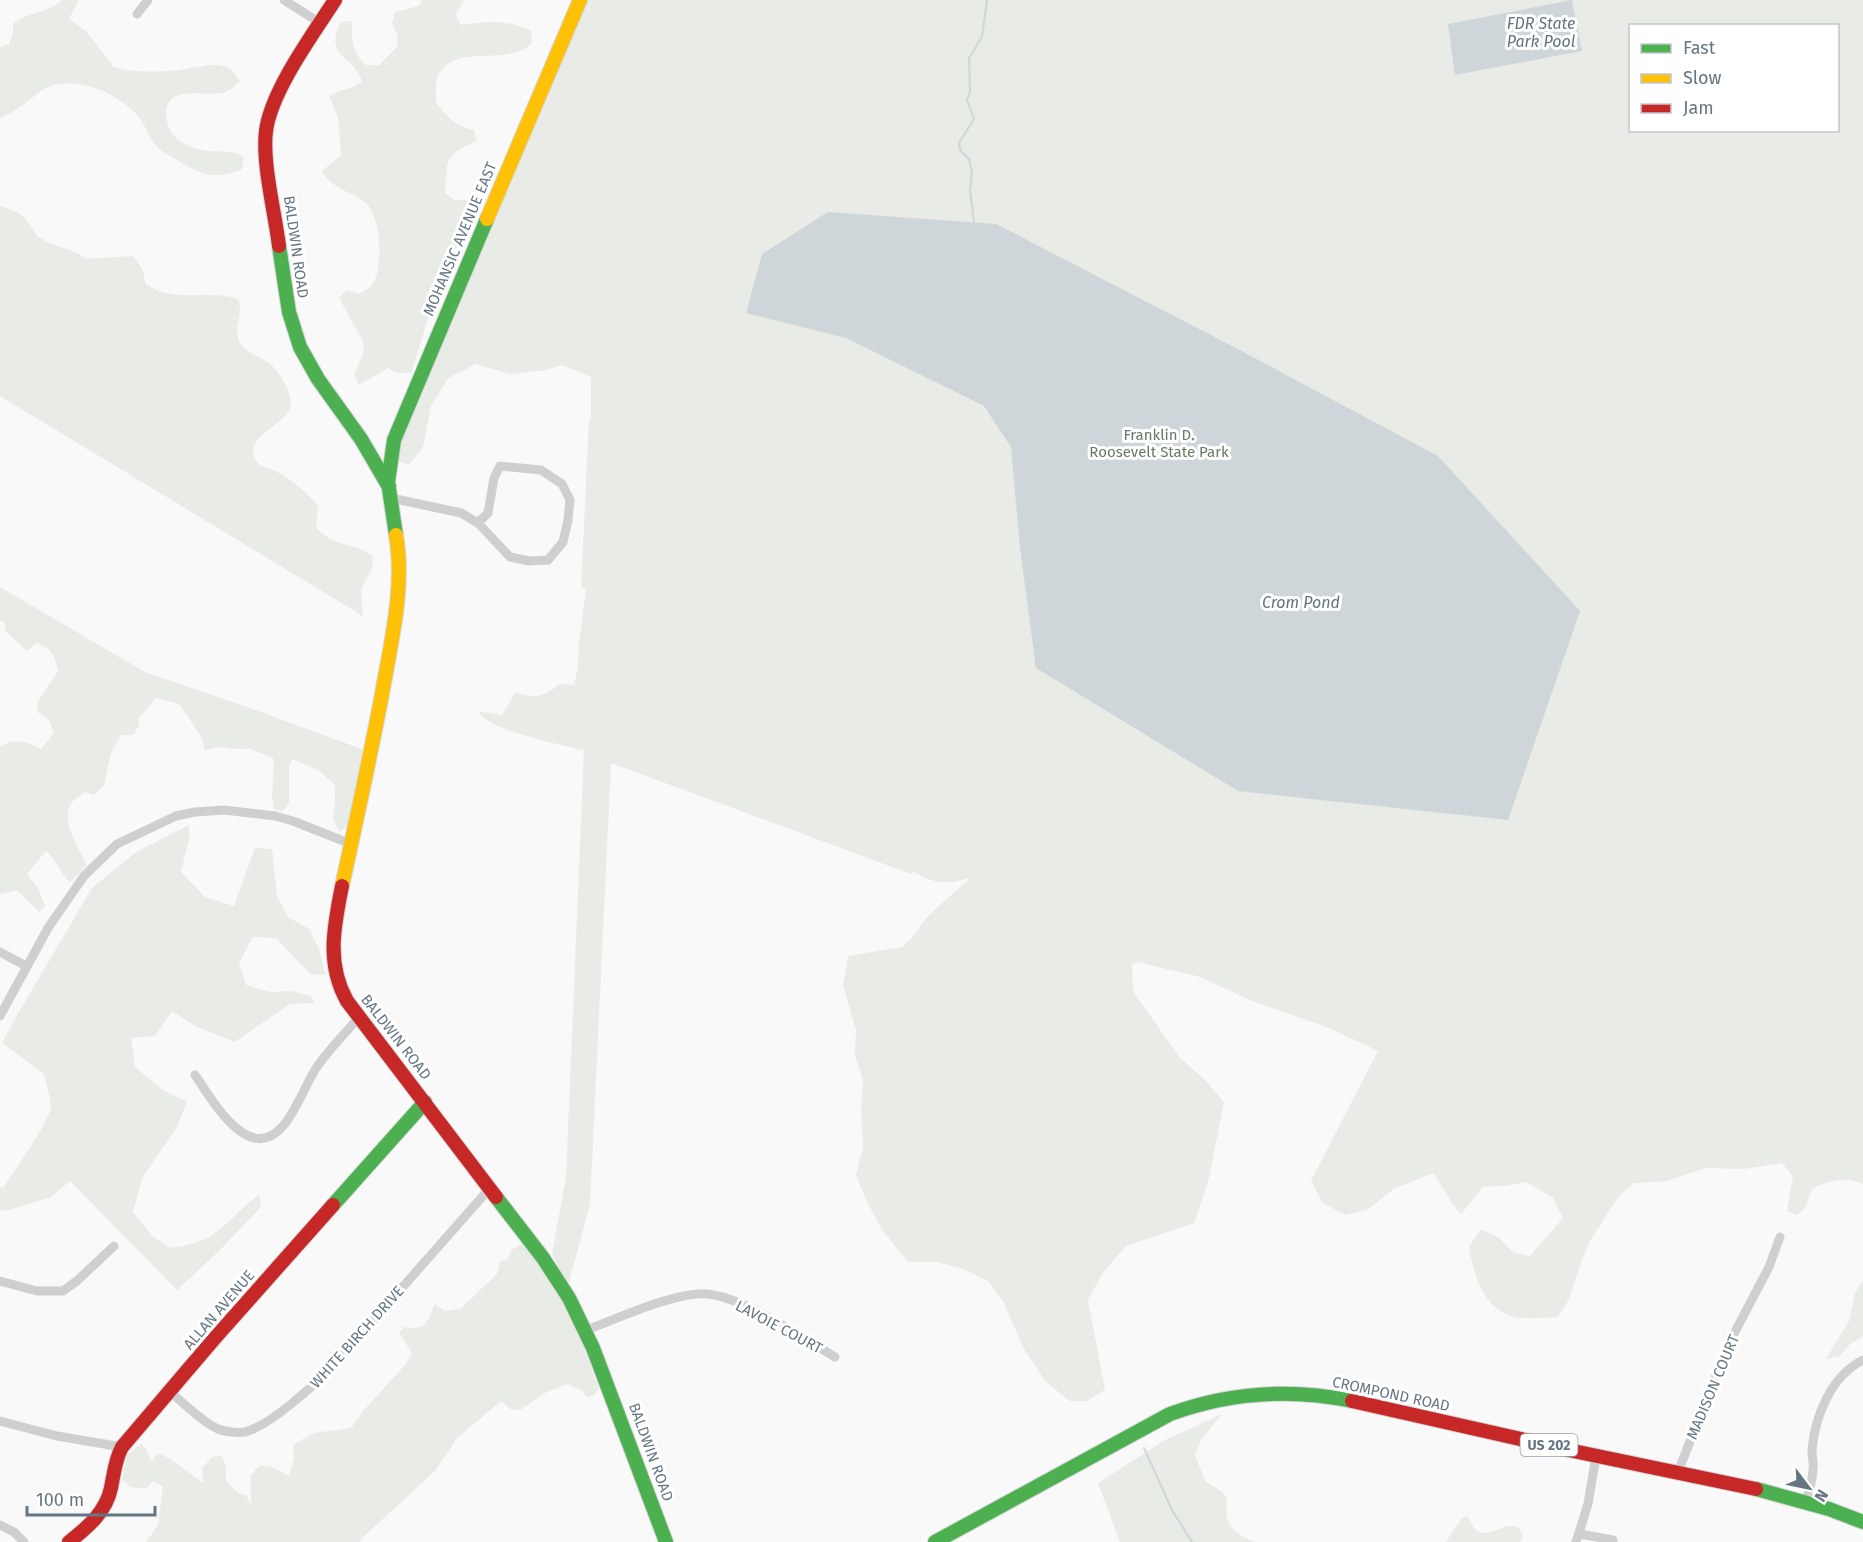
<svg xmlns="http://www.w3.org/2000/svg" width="1863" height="1542" viewBox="0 0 1863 1542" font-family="'Fira Sans',sans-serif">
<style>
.green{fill:#e8ebe6;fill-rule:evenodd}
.water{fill:#ced6d9}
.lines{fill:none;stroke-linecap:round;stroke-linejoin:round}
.stream{stroke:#ced6d9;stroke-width:2}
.fast-casing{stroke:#d5d6d7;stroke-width:16}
.slow-casing{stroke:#d5d6d7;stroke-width:16}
.jam-casing{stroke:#d5d6d7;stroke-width:16}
.street{stroke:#cecfd0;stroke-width:9}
.fast{stroke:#4caf50;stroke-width:14}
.slow{stroke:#ffc107;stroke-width:14}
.jam{stroke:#c62828;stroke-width:14}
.labels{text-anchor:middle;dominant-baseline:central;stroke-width:6;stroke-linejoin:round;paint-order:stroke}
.shield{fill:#fff;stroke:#939fa8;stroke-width:1.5}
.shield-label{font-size:14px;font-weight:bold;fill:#657683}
.street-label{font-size:15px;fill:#657683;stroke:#fff}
.park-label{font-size:15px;fill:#687a64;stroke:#fff}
.water-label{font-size:16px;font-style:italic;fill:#60757c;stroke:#fff}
</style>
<rect width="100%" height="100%" fill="#f9f9f9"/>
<g class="green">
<path d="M62,0H79L69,19L86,31L114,67C135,73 158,72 180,70C194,68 209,63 223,66C232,68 235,74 240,81C234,87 229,92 221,93C201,96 160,83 167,121C169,131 174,138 183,143C205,157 225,146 244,157L242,169C215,181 200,174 177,160C171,156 163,153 158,148C150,140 147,129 141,120C123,95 80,76 50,86C40,90 33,98 24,104C16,110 8,114 0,119V47L9,44L13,34V24C28,12 48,13 62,0Z"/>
<path d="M422,0H464L456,15L461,25C486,21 508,19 531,31L532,43C507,69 450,40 437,79C435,86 436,96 436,103C447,116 456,127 474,130L477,141C443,156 448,158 445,193L454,200H478L476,212L441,278L411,373H398L388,368L359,385L354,374L364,352L362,339L339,298L347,290L358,294C362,292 368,290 370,287C385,273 381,216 366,203C351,191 331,189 322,171L341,155L338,117L329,96C341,88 351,91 362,81C353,54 323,58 341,22L352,21C352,40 351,51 366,65H379L397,47V34L392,23L395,12L419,6Z"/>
<path d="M583,0H1863V1184C1845,1176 1829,1180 1812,1189L1805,1208L1797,1215L1787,1211L1793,1176L1782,1163L1744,1169L1706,1168L1667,1181L1634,1183L1618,1197L1590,1241L1580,1265L1568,1301L1558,1317C1546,1317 1532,1319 1520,1318C1485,1314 1474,1276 1469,1247L1481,1229L1499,1238L1514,1253L1530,1256L1563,1218L1553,1198L1526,1182L1505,1186L1483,1187L1461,1214L1453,1205L1434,1173L1395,1188L1367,1210L1345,1215L1322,1202L1311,1181L1378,1051L1329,1028L1252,1001L1200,977L1138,962L1132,964L1133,991L1180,1058L1205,1080L1224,1102L1209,1178L1194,1223L1126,1246L1102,1274L1088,1300L1105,1390L1087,1401H1070L1046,1382L1024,1349L1004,1303L988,1281L961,1268L936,1262H908L883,1231L867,1202L856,1175L863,1147L861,1109L863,1081L855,1055L856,1030L843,985L848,956L902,947L912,938L926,918L970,878C946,885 934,884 913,871L911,874L611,763L590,1204L568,1286L552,1254L566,1177L584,750C562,745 486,730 478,711L502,715L515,693C536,698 543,698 559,684L574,685L578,667L579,643L586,589L581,588L589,420H591V377L562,365L546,370L510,374L476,364L448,378L431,406L423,447L409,465L394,460L402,433ZM1630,26H1838V130H1630Z"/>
<path d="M0,206L17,212L25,218L37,236L47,242L77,253L86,259L132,256C141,264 144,271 145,283C169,304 210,289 238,299C244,315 232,328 240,343C245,351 254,354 262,359C274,365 280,374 286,386C288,391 291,397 291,403C289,426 241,435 256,461C261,468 269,468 276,471C291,479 308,493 318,506L316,528C336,549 354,541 372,556L373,567L361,589L363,616L0,396Z"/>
<path d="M0,587L145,672L247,707L367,751L352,822L340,832L333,820L335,802V785L321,772L293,759L289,766V803L283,811L274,809L272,796L274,759L251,749H234L219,747L205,750L201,736L179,704L156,698L139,718V726L133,735H121L111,753L104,785L94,795L85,792C82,795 76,798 73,801C58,819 79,848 87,865L70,882C60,873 57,860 46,851L27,874L38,888L45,906L39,912L17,890L0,894V747C15,737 26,742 41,749L54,733L49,720L38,712L37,703L58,671C55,656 52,649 37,643L27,651L6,632L4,622L0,621Z"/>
<path d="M189,825V839L181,872L205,897L234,906L255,848L272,849L277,896L288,917L309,929L319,949L326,975L310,974L276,938L253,937L239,963L246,985L269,992L291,991L311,996L314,1003L290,1004L235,1042L195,1026L172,1011L155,1036L131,1038L135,1067L163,1090L187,1102L176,1129L143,1176L133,1212L152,1236L170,1248C185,1246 203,1243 215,1233C231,1221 243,1206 259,1195L261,1207L218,1252L177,1290L70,1181L51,1197L6,1211L0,1210V1187H4C13,1172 51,1120 51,1106C50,1096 46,1084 44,1074L2,1043L13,1022L92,888L136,852Z"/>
<path d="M524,1243L559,1293L575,1324L599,1388L594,1395L587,1397L582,1391L568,1384L545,1393L520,1410L510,1409L501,1401L457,1438L435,1471L361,1539L360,1542H146L158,1525L163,1487L153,1481L146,1489L130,1487L122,1479L127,1455L141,1443L147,1450L151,1462L158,1453C176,1460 188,1473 204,1483L202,1468L212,1457L221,1455L226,1466V1480L237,1492L246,1495L251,1504L250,1476L260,1465L274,1468L289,1476L294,1458L293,1445L314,1433L351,1428L363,1411L406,1364L412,1353L399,1333L404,1327C424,1331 429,1322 434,1304L445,1311L460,1309L497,1274L500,1261L507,1260L511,1250Z"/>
<polygon points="1863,1280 1863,1336 1850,1344 1840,1356 1826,1359 1849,1321 1855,1293"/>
<path d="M1222,1414L1201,1440L1195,1455L1205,1481L1222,1492L1227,1499C1224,1525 1231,1531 1254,1542H1120L1098,1483L1165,1440Z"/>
<path d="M1467,1516C1470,1521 1473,1529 1479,1532C1494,1538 1518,1511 1523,1538L1520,1542H1446L1461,1519Z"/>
</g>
<g class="water">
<polygon points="1572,0 1582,51 1455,75 1448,24"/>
<polygon points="828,212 996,224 1234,347 1438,456 1580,611 1508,820 1238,791 1036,668 1020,548 1011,447 984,406 846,338 746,313 762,254"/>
</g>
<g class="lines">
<g class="stream">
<polyline points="974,223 970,190 972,173 969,159 960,150 959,143 974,119 967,100 970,92 969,58 982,37 987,0"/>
<polyline points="1144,1448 1172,1510 1192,1542"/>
</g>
<defs>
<g id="fast">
<polyline points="279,246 289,312 300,347 318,379 361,439 389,487"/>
<polyline points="396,535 388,482 394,440 487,219"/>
<polyline points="496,1197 543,1258 569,1298 593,1348 666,1542"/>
<polyline points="333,1205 425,1102"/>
<polyline points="1756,1489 1829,1509 1863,1522"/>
<path d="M935,1542L1170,1414C1230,1392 1289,1388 1352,1401"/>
</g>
<g id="slow">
<polyline points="487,219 580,0"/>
<path d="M342,886C356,822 370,758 382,694C391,642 405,588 396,535"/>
</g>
<g id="jam">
<path d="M279,246C275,213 262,163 266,131C271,91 313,34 335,0"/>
<path d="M342,886C334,926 326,964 347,1001L496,1197"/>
<polyline points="1352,1401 1578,1452 1756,1489"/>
<path d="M69,1542C88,1527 106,1512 111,1488C114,1473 115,1460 122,1447L214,1339L333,1205"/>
</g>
</defs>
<use href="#fast" class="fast-casing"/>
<use href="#slow" class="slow-casing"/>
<use href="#jam" class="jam-casing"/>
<g class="street">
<polyline points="284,0 320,23"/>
<polyline points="137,14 148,0"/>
<polyline points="391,498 461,513 478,523 510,557 529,561 548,560 563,542 568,520 570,500 562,484 541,470 500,466 494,478 488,513 478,523"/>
<polyline points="0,952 26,966"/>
<polyline points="0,1016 48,928 84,876 117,844 176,816 195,812 224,810 275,816 293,821 351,844"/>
<path d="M195,1075C212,1099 248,1166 283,1126C296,1111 304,1088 315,1070C327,1051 345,1034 359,1017"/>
<polyline points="0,1281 37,1291 63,1291 78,1280 114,1246"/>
<path d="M585,1331C615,1319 677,1291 708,1294C748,1299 799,1336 835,1357"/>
<path d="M170,1392C185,1404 201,1421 218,1429C225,1432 237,1433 245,1432C270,1426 314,1385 333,1366L490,1188"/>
<polyline points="0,1421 57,1436 122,1447"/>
<polyline points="1678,1472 1727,1347 1769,1267 1780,1237"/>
<path d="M1806,1501C1809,1491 1813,1480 1813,1469C1814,1463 1812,1457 1812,1450C1815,1416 1831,1376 1863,1360"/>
<polyline points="0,1525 14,1532 24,1542"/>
<polyline points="1579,1534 1613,1540"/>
<polyline points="1576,1542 1588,1504 1596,1456"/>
</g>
<use href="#fast" class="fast"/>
<use href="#slow" class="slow"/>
<use href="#jam" class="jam"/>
</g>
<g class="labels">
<rect class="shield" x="1520.5" y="1434" width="57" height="22" rx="4.5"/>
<g class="shield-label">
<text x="1549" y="1445">US 202</text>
</g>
<g class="street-label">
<text transform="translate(460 239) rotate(-67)">MOHANSIC AVENUE EAST</text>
<text transform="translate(296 247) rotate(82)">BALDWIN ROAD</text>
<text transform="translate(396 1037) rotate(52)">BALDWIN ROAD</text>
<text transform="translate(219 1310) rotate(-49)">ALLAN AVENUE</text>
<text transform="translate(779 1327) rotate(28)">LAVOIE COURT</text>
<text transform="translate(357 1337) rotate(-48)">WHITE BIRCH DRIVE</text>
<text transform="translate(1713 1387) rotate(-67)">MADISON COURT</text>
<text transform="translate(1391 1394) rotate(12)">CROMPOND ROAD</text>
<text transform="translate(651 1452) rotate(70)">BALDWIN ROAD</text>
</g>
<g class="park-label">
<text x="1159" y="435">Franklin D.<tspan x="1159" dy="17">Roosevelt State Park</tspan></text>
</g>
<g class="water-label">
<text x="1541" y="23">FDR State<tspan x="1541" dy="18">Park Pool</tspan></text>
<text x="1301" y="602">Crom Pond</text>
</g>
</g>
<rect x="1629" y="24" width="210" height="108" fill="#ffffff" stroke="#c1c8cd" stroke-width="1.5"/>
<rect x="1641" y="44" width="30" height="9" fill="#4caf50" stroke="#c1c8cd" stroke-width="1.5"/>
<text x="1683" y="54" font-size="18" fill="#657683">Fast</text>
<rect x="1641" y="74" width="30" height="9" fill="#ffc107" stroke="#c1c8cd" stroke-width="1.5"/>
<text x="1683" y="84" font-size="18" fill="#657683">Slow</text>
<rect x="1641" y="104" width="30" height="9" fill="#c62828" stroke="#c1c8cd" stroke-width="1.5"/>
<text x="1683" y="114" font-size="18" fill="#657683">Jam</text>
<g transform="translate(1809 1488) rotate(122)" stroke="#ffffff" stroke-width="4.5" paint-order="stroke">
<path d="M0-4.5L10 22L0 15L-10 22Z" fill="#657683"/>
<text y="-9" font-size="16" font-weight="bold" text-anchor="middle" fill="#657683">N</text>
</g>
<path d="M27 1506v9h128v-9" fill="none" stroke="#657683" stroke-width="3"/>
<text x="36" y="1506" font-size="18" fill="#657683" stroke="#ffffff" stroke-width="4.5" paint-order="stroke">100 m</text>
</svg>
